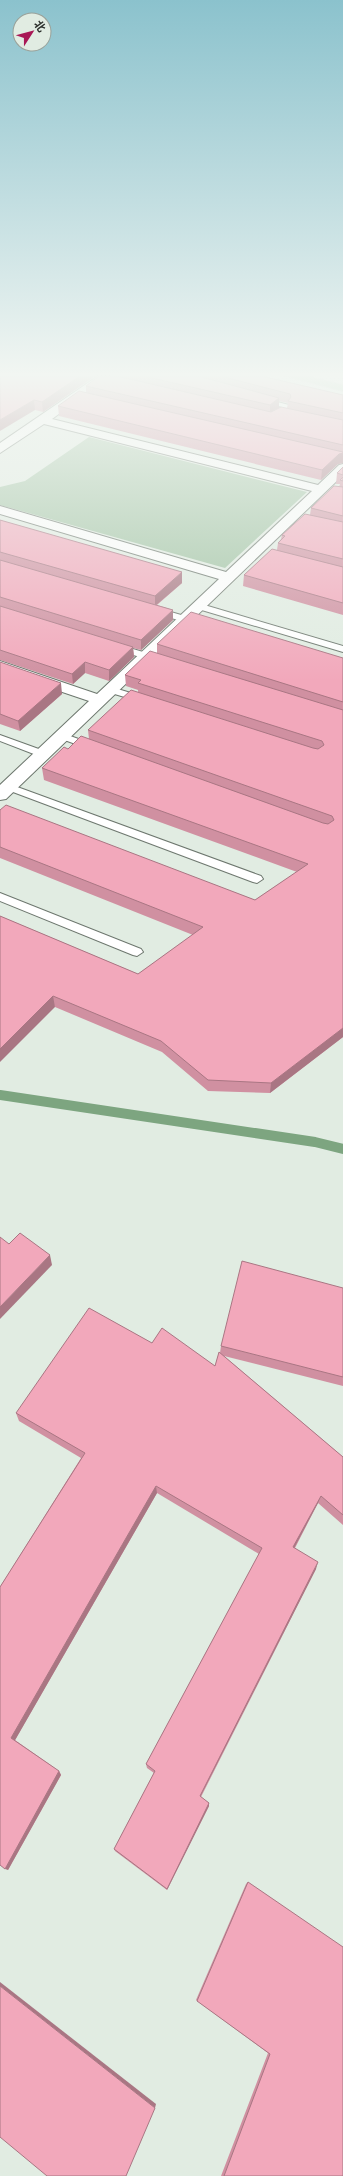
<svg xmlns="http://www.w3.org/2000/svg" width="343" height="2176" viewBox="0 0 343 2176" font-family="Karla,'Noto Sans SC',sans-serif">
<style>
.green{fill:#9fc2a2}
.lines{fill:none;stroke-linecap:round;stroke-linejoin:round}
.stream{stroke:#7da580;stroke-width:10}
.lane-casing{stroke:#6d776e;stroke-width:2}
.street-casing{stroke:#6d776e;stroke-width:2}
.primary-casing{stroke:#c8c9c8;stroke-width:2}
.lane{fill:#fff;fill-rule:evenodd}
.street{fill:#fff;fill-rule:evenodd}
.primary{fill:#98c89f;fill-rule:evenodd}
.wall{fill:#d090a1;fill-rule:evenodd}
.shaded-wall{fill:#a97683}
.building{fill:#f2a8bb;stroke:#a97683}
</style>
<rect width="100%" height="100%" fill="#e1ece2"/>
<polygon class="green" points="89,437 307,492 225,568 0,505 0,487 25,481"/>
<g class="lines">
<polyline class="stream" points="0,1095 315,1142 343,1149"/>
<defs>
<g id="lane">
<polygon points="262,398 289,405 290,406 274,419 270,419 270,417 282,407 260,401 259,400"/>
<polygon points="195,604 201,604 343,646 343,652 195,608"/>
<polygon points="157,608 188,617 189,619 185,622 154,613 154,609"/>
<polygon points="116,644 160,657 162,659 157,662 113,649 112,647"/>
<polygon points="111,687 144,697 146,699 141,702 108,692 108,688"/>
<polygon points="62,733 95,745 97,747 92,750 59,738 59,734"/>
<polygon points="0,735 47,752 48,754 47,756 39,756 0,741"/>
<polygon points="9,784 261,876 263,879 257,883 253,882 5,789 4,787"/>
<polygon points="0,893 141,949 143,952 137,956 133,955 0,901"/>
</g>
<polygon id="street" points="98,376 111,376 52,419 318,485 339,465 343,464 343,475 6,799 0,800 0,785 89,701 0,671 0,661 97,694 219,579 0,514 0,506 226,572 312,491 44,424 0,453 0,443"/>
<polygon id="primary" points="285,376 307,376 343,385 343,391"/>
</defs>
<use href="#lane" class="lane-casing"/>
<use href="#street" class="street-casing"/>
<use href="#primary" class="primary-casing"/>
<use href="#lane" class="lane"/>
<use href="#street" class="street"/>
<use href="#primary" class="primary"/>
</g>
<g class="wall">
<polygon points="0,376 95,376 43,412 35,410"/>
<path d="M99,376H220L343,395V463L338,464L321,480L59,416L58,406L86,393V386ZM279,401L288,403L287,408H279Z"/>
<polygon points="343,467 343,615 243,586 244,575 277,550 278,543 281,539 282,535 310,515 311,508 339,487 340,484 336,484 337,473"/>
<polygon points="0,520 182,583 157,605 173,610 173,620 141,650 133,648 134,657 109,681 85,673 73,684 0,660"/>
<polygon points="157,644 343,658 343,1037 270,1093 208,1091 162,1052 55,1007 0,916 138,974 193,935 0,858 0,810 255,900 297,872 44,780 42,768 68,749 89,739 88,730 138,692 138,690 126,686 125,675 157,654"/>
<polygon points="0,662 62,694 20,731 0,724"/>
<polygon points="343,1288 343,1386 224,1356 343,1457 343,1525 318,1503 295,1548 316,1569 201,1797 209,1803 209,1806 167,1890 115,1851 114,1849 154,1773 147,1768 146,1764 259,1554 157,1493 15,1740 59,1771 61,1775 8,1870 0,1587 81,1458 19,1421 16,1413 152,1343 215,1366 220,1353 221,1346"/>
<polygon points="248,1882 343,2176 221,2176 268,2053 196,2000 246,1884"/>
</g>
<g class="shaded-wall">
<polygon points="80,376 95,376 43,412 42,402"/>
<polygon points="279,398 279,408 270,415 270,405"/>
<polygon points="34,400 35,410 0,431 0,420"/>
<polygon points="343,453 343,463 338,464 321,480 322,470 339,454"/>
<polygon points="182,572 182,583 155,606 155,596"/>
<polygon points="173,610 173,620 141,650 141,640"/>
<polygon points="133,647 134,657 109,681 109,670"/>
<polygon points="85,662 85,673 73,684 72,674"/>
<polygon points="61,683 62,694 20,731 18,721"/>
<polygon points="53,996 55,1007 0,1062 0,1049"/>
<polygon points="343,1028 343,1037 270,1093 271,1083"/>
<polygon points="50,1255 52,1265 0,1319 0,1307"/>
<polygon points="156,1486 157,1493 14,1742 11,1738"/>
<polygon points="321,1496 318,1503 291,1554 293,1547"/>
<polygon points="318,1562 316,1569 199,1799 200,1796"/>
<polygon points="59,1771 61,1775 8,1870 5,1869"/>
<polygon points="209,1803 209,1806 167,1890 167,1889"/>
<polygon points="0,1982 156,2104 155,2108 0,1986"/>
</g>
<g class="building">
<polygon points="0,376 80,376 42,402 34,400 0,420"/>
<polygon points="99,376 117,376 271,412 281,407 343,420 343,445 86,386"/>
<polygon points="143,376 198,376 279,398 270,405"/>
<polygon points="220,376 261,376 343,395 343,413 288,401 291,397 290,394"/>
<polygon points="79,391 343,452 343,453 339,454 322,470 58,406"/>
<polygon points="343,467 343,475 337,473"/>
<polygon points="343,477 343,481 340,480"/>
<polygon points="334,486 343,487 343,516 311,508"/>
<polygon points="305,514 343,522 343,559 278,543 285,536 282,535"/>
<polygon points="0,520 182,572 155,596 0,552"/>
<polygon points="272,549 343,567 343,603 244,575"/>
<polygon points="0,560 173,610 141,640 0,597"/>
<polygon points="0,606 133,647 109,670 85,662 72,674 0,650"/>
<polygon points="191,612 343,658 343,702 157,644"/>
<polygon points="150,651 343,710 343,1028 271,1083 208,1080 161,1041 53,996 0,1049 0,916 138,974 203,927 0,847 0,810 6,805 255,900 308,864 42,768 64,747 68,749 81,736 323,823 328,824 334,820 332,816 88,730 131,690 313,748 318,749 324,745 322,741 138,683 141,680 125,675"/>
<polygon points="0,662 61,683 18,721 0,714"/>
<polygon points="20,1233 50,1255 0,1307 0,1237 9,1244"/>
<polygon points="242,1261 343,1288 343,1377 221,1346"/>
<polygon points="89,1308 152,1343 162,1328 215,1366 219,1352 343,1457 343,1515 321,1496 293,1547 318,1562 200,1796 209,1803 167,1889 114,1849 155,1771 146,1764 262,1548 156,1486 11,1738 59,1771 5,1869 0,1865 0,1587 85,1453 16,1413"/>
<polygon points="248,1882 343,1947 343,2176 224,2176 270,2054 197,2001"/>
<polygon points="0,1986 155,2108 126,2176 47,2176 0,2137"/>
</g>
<linearGradient id="sky" x2="0" y2="1"><stop stop-color="#8bc2cd"/><stop offset="0.55" stop-color="#f2f6f2"/><stop offset="1" stop-color="#f2f6f2" stop-opacity="0"/></linearGradient>
<rect width="343" height="681" fill="url(#sky)"/>
<g transform="translate(32 32) rotate(54)"><circle r="19" fill="#e1ece2" stroke="#99a199"/>
<path d="M0-3L7 15L0 10L-7 15Z" fill="#a81855"/>
<text y="-6" font-size="11" font-weight="bold" text-anchor="middle" fill="#2c302c">北</text>
</g>
</svg>
